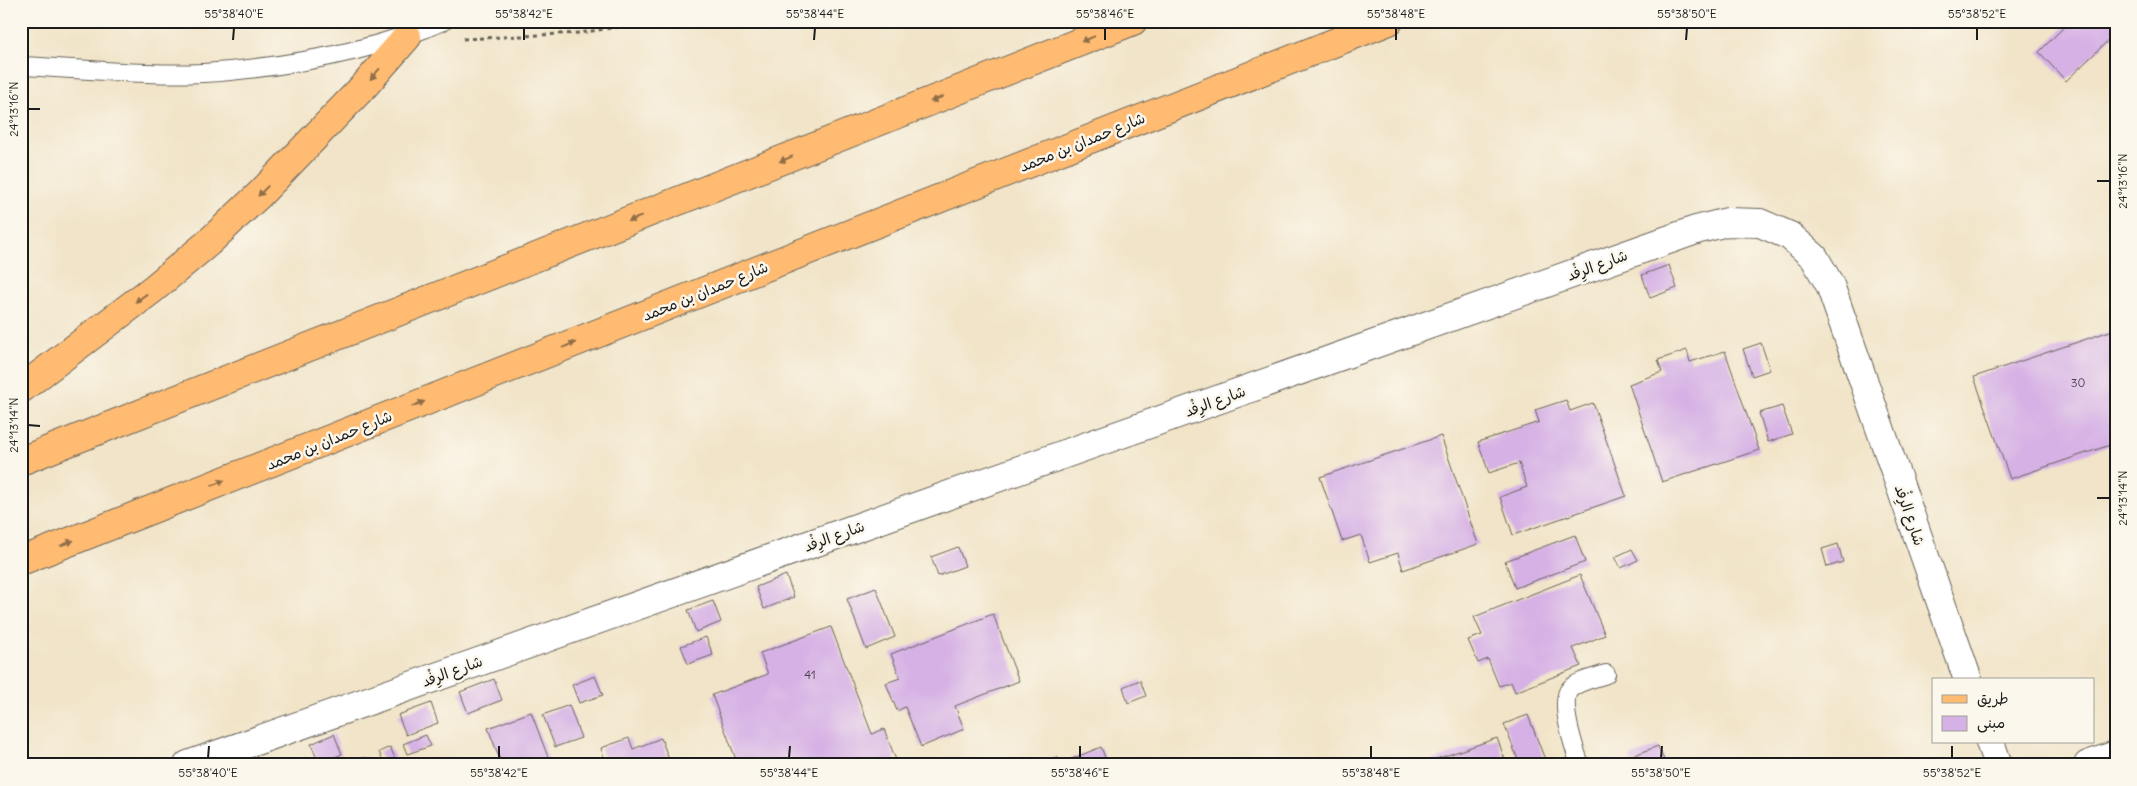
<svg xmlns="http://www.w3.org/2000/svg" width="2137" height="786" viewBox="0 0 2137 786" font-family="Delius,'Playpen Sans Arabic',sans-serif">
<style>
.building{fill:#d6b1e5}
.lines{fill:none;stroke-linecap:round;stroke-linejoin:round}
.lane-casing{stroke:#676258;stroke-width:20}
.street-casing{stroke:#676258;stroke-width:30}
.primary-casing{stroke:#676258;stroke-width:30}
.path{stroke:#676258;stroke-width:3;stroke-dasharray:4 4;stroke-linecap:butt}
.lane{stroke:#fff;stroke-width:18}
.street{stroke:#fff;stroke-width:28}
.primary{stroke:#ffbb71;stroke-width:28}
.oneway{fill:#8e6c46}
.ticks{fill:none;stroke:#1c1c1c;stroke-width:2}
.labels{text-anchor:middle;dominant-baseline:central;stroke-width:5;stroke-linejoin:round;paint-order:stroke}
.number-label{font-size:12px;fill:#4a414e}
.street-label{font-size:15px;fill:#1c1c1c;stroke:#fbf7ec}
.neatline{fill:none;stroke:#1c1c1c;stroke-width:2}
.ticks-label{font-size:12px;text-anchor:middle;fill:#1c1c1c}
</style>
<rect width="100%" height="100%" fill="#fbf7ec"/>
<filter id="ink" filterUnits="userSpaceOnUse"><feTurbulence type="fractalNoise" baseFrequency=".02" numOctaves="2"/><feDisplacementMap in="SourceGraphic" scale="10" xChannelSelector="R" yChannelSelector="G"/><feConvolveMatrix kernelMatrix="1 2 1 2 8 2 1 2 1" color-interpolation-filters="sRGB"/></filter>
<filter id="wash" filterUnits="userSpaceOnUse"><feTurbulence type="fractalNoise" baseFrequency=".0096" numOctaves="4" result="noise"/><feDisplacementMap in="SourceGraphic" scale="20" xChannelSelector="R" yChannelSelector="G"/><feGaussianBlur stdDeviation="1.12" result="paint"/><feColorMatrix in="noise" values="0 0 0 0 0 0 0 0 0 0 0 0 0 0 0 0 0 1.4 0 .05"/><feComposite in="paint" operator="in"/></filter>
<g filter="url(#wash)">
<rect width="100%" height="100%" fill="#f1e4c8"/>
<g id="blocks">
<g class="building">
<polygon points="2070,21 2116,21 2116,33 2066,81 2039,52"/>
<polygon points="1669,265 1677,288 1650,298 1642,275"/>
<polygon points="2116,329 2116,443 2010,479 1974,377"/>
<polygon points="1761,343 1770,370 1752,376 1743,349"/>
<polygon points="1687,350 1690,362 1725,351 1759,450 1662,482 1629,384 1662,372 1658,360"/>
<polygon points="1566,400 1570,411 1593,403 1626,496 1513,535 1500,497 1527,487 1519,463 1489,473 1478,442 1539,422 1535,410"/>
<polygon points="1782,406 1792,434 1768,442 1759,413"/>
<polygon points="1441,436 1478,544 1403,570 1398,553 1370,562 1361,535 1342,541 1320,477"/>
<polygon points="1575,535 1585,562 1515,588 1505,561"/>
<polygon points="1838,544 1843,562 1827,567 1822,549"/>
<polygon points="958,547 965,566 938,576 931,557"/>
<polygon points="1632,549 1638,560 1621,568 1615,557"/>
<polygon points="786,575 794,597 764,609 756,587"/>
<polygon points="1580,575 1605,635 1573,648 1581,666 1515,692 1511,682 1499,686 1488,659 1478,663 1468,640 1482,635 1474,617"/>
<polygon points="876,588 895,637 866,649 847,599"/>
<polygon points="713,601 721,622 696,632 688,610"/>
<polygon points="993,614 1019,681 955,706 964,729 921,747 905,707 897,711 886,683 900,678 891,654"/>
<polygon points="831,627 872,734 884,729 896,760 884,765 738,765 712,695 768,674 760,653"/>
<polygon points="706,637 713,655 688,664 681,646"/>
<polygon points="595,676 603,695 579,703 572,685"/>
<polygon points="494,679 502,700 468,713 460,692"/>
<polygon points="1140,680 1146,696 1128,703 1123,687"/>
<polygon points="431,703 438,723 406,735 398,715"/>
<polygon points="569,705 581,738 555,747 543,715"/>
<polygon points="531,712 551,765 502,765 488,728"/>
<polygon points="1528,715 1547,765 1520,765 1504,724"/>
<polygon points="334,734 342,754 319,764 311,744"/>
<polygon points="426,735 431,746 407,754 403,744"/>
<polygon points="629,738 633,749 661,738 671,765 586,765 604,758 601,748"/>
<polygon points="1497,738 1507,765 1422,765 1422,764"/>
<polygon points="1658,746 1666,765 1633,765 1630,757"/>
<polygon points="390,747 395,758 384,763 379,752"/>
<polygon points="1101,747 1108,765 1037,765 1057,757 1059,764"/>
<polygon points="366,757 369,765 345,765"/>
<polygon points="1609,759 1611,765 1595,765"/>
<polygon points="262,760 264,765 249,765"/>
</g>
</g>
</g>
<g filter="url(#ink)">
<use href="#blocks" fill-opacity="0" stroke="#676258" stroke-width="1"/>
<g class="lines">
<defs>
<g id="lane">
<path d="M21,66C90,69 161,78 230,71C301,64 377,50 443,21"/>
<path d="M1580,765C1575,750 1558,701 1570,689C1578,681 1595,678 1606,674"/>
</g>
<g id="street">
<polyline points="1990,742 1998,765"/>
<polyline points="188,765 1696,230 1727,222 1760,223 1790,236 1814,257 1830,285 1968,680"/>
<polyline points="2088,765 2116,755"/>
</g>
<g id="primary">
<polyline points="21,389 153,289 208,243 260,194 365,85 407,37"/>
<polyline points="21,461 1133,21"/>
<polyline points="21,561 1389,21"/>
</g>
</defs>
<use href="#lane" class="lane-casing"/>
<use href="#street" class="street-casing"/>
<use href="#primary" class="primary-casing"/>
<polyline class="path" points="463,39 579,33 656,21"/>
<use href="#lane" class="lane"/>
<use href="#street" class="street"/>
<use href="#primary" class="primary"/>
</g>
<defs><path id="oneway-solid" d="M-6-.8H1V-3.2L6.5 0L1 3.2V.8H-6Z" transform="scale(1.25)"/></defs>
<g class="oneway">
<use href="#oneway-solid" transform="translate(1088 39) rotate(158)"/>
<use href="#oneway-solid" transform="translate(375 74) rotate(131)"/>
<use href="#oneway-solid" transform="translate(937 99) rotate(158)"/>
<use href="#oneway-solid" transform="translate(786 159) rotate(158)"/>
<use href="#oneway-solid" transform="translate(263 191) rotate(134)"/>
<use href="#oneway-solid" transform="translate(635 219) rotate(158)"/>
<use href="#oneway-solid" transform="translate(141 298) rotate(144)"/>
<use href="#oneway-solid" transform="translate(569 345) rotate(-22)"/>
<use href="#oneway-solid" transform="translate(418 404) rotate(-22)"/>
<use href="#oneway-solid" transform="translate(218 483) rotate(-22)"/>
<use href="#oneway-solid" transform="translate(67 543) rotate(-22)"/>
</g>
</g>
<path class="ticks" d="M233,40L234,28M524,40V28M814,40L815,28M1105,40V28M1396,40V28M1686,40L1687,28M1977,40V28M28,109H40M2097,181H2110M28,425L40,426M2097,498H2110M208,758L209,746M499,758V746M789,758L790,746M1080,758V746M1371,758V746M1661,758L1662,746M1952,758V746"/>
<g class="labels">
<g class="number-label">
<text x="2078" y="382">30</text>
<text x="810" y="674">41</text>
</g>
<g class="street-label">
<text transform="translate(1082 142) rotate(-22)">شارع حمدان بن محمد</text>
<text transform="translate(1597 265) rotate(-20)">شارع الرِفْد</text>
<text transform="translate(705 291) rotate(-22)">شارع حمدان بن محمد</text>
<text transform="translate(1215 401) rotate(-20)">شارع الرِفْد</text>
<text transform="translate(329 440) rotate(-22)">شارع حمدان بن محمد</text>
<text transform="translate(1910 515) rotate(71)">شارع الرِفْد</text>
<text transform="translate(834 536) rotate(-20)">شارع الرِفْد</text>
<text transform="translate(452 671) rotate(-20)">شارع الرِفْد</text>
</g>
</g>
<rect width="2137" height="786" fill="none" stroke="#fbf7ec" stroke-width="55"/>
<rect x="1932" y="678" width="162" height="65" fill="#fbf7ec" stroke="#a29f99"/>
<rect x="1942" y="695" width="25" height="8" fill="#ffbb71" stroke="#a29f99"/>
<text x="1977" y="704" font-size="15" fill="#1c1c1c">طريق</text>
<rect x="1942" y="716" width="25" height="15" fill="#d6b1e5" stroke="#a29f99"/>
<text x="1977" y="728" font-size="15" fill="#1c1c1c">مبنى</text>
<rect x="28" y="28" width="2082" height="730" class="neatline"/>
<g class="ticks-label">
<text x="234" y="18">55°38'40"E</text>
<text x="524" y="18">55°38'42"E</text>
<text x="815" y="18">55°38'44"E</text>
<text x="1105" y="18">55°38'46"E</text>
<text x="1396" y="18">55°38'48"E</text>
<text x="1687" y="18">55°38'50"E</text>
<text x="1977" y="18">55°38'52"E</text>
<text transform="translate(14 109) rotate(-90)" y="4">24°13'16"N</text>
<text transform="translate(2123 181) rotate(-90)" y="4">24°13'16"N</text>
<text transform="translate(14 425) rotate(-90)" y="4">24°13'14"N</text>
<text transform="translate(2123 498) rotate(-90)" y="4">24°13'14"N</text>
<text x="208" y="777">55°38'40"E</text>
<text x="499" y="777">55°38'42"E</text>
<text x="789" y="777">55°38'44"E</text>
<text x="1080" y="777">55°38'46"E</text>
<text x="1371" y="777">55°38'48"E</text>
<text x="1661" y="777">55°38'50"E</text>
<text x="1952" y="777">55°38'52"E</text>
</g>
</svg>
